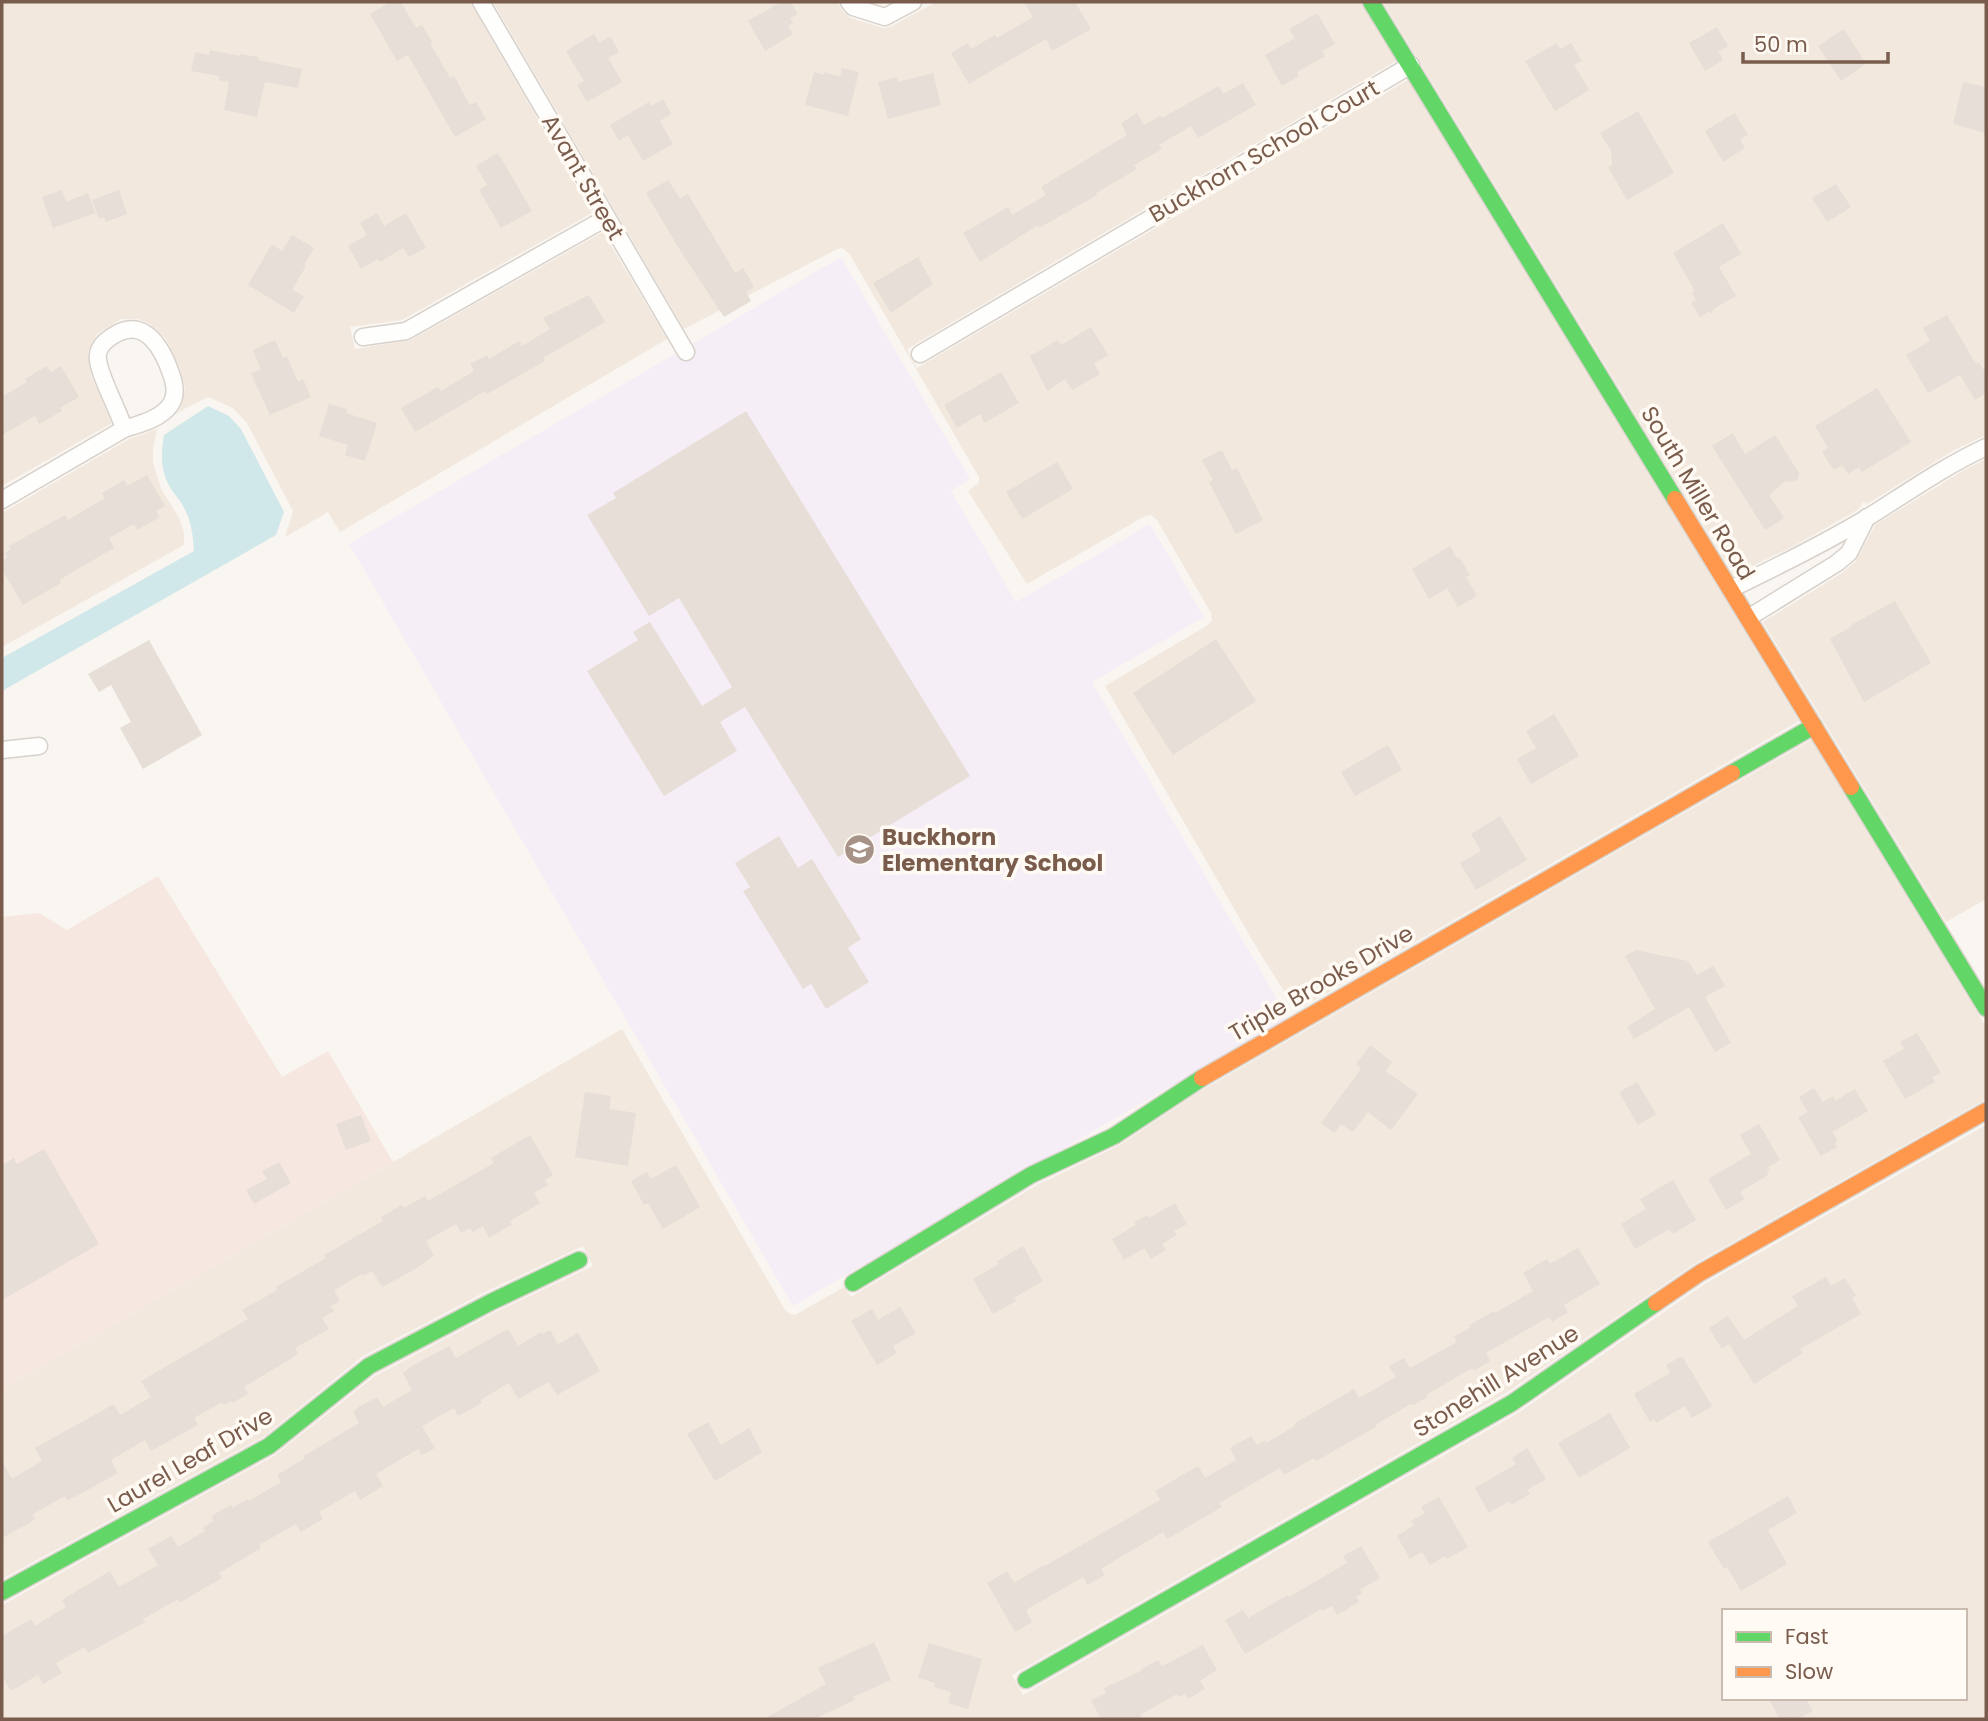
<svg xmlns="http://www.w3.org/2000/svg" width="1988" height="1721" viewBox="0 0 1988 1721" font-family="Poppins,sans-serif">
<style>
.residential{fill:#f2e8de;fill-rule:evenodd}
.commercial{fill:#f6e8e1}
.education{fill:#f6eef6}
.water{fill:#d0e8ea}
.building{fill:#e6ded7}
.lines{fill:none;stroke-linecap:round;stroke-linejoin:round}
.street-casing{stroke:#d7d1cb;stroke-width:19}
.fast-casing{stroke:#d9d2cb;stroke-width:19}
.slow-casing{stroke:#d9d2cb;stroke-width:19}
.street{stroke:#fefefd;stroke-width:16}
.fast{stroke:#63d668;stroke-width:16}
.slow{stroke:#ff974d;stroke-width:16}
.labels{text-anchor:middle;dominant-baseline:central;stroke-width:7;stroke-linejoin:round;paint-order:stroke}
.street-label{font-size:23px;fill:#7a5c4d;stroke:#fffaf3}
.poi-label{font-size:23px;font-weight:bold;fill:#7a5c4d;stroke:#fffaf3;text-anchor:start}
</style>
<rect width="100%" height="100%" fill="#f9f5f0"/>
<g class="residential">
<polygon points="2,2 470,2 592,213 402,320 350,327 355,349 411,340 603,232 667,339 340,532 328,512 285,537 293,511 247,423 233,408 208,397 186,408 175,415 181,408 185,389 180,370 166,339 150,324 138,319 121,319 97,334 88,353 91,375 112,423 2,486"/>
<polygon points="493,2 837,2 844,13 851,18 883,28 890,27 936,2 1360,2 1396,61 907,349 917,368 1408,80 1799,721 1294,1012 1296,1010 1258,950 1105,686 1208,625 1212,621 1211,613 1157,520 1151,515 1145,516 1027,584 968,491 979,483 979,477 976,472 849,253 842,248 837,249 684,329"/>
<polygon points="1383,2 1986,2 1986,435 1954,450 1867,504 1863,502 1859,509 1794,546 1734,575"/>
<polygon points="157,429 153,448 153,463 161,489 178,516 184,533 184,545 2,647 2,513 129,439"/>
<polygon points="1986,459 1986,899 1946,922 1763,622 1842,573 1856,561 1875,525 1964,470"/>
<path d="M1811,740L1986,1027V1099L1694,1264L1506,1393L1012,1675L1023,1695L1518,1413L1706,1283L1986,1125V1719H2V1605L274,1456L375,1376L496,1312L593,1266L583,1246L485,1292L363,1356L263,1437L2,1579V1389L622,1029L785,1310L790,1314L795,1315L844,1287L851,1297L1037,1185L1120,1145L1199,1092ZM1724,1611H1965V1698H1724Z"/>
</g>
<polygon class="commercial" points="158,876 282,1077 328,1051 393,1162 2,1389 2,917 39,913 67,930"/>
<polygon class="education" points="841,257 970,479 951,491 1016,602 1150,524 1204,617 1092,682 1288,1018 793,1306 349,544"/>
<path class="water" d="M208,406L229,416L241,429L284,512L276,535L2,691V658L194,551C193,538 192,524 186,512C183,504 176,496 171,489C160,471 161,454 164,435Z"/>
<g class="building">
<polygon points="391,2 401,2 416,28 422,25 432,42 430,43 450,78 454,76 470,105 476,102 486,119 455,137 408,55 397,61 370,14"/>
<polygon points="781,2 791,2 798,14 790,18 793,23 788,26 793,34 765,51 748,21"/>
<polygon points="1024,2 1075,2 1091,29 1052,51 1046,39 969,84 951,53 968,43 971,49 995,35 997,38 1033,17"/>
<polygon points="1317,13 1335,44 1322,51 1325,56 1297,72 1299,76 1282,86 1265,55 1295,38 1289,29"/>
<polygon points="1717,27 1728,46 1718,52 1723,60 1705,71 1689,43"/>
<polygon points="1844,29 1866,64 1841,81 1818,46"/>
<polygon points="594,34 599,43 610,36 619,52 608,58 622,82 587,102 577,85 584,81 566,51"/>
<polygon points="1557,43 1560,49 1571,43 1582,61 1574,65 1589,90 1555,111 1525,61"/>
<polygon points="210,50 240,56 240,54 259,57 258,60 302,69 298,88 265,82 257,117 224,110 229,82 218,80 219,76 191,71 195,52 209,55"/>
<polygon points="842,68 859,72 848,116 805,105 814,72 824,75 825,72 840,77"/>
<polygon points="933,73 941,105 888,119 878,82 897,77 898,82"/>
<polygon points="1963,82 1986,87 1986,133 1953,124"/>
<polygon points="1243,83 1256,105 1198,138 1191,126 1159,145 1162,149 1134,165 1137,169 1096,193 1097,195 1039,228 1038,225 980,262 963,233 1008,207 1012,215 1046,195 1041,187 1127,135 1121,123 1137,113 1144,125 1160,116 1162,118 1219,86 1223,94"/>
<polygon points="663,99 671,114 660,121 673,144 643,161 628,135 619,141 610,125 649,102 651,106"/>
<polygon points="1638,111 1674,173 1627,200 1608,167 1612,165 1611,151 1600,133"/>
<polygon points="1735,113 1748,135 1740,139 1745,148 1723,162 1705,131"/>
<polygon points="498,153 532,211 501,228 479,190 487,185 476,166"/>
<polygon points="668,180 680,199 688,194 735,273 743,268 754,287 746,292 751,301 724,317 680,250 646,193"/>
<polygon points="1836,184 1851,207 1827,222 1812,198"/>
<polygon points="62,190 66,202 88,193 95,213 53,228 42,197"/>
<polygon points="119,190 127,214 106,222 104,217 99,219 92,200"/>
<polygon points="377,213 384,226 406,213 426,248 409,257 403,248 380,262 378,259 361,269 348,246 367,235 360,223"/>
<polygon points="1723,223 1741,254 1719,267 1736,296 1713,309 1712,313 1708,312 1700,317 1691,303 1696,300 1692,293 1695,291 1673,253"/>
<polygon points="292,235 314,248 304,265 306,266 292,290 304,296 294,313 248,285 272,244 282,251"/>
<polygon points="918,257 933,284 891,313 873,283"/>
<polygon points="589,295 605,322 543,358 545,361 487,394 485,391 415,432 401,408 438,387 441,391 474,371 470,364 487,355 489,359 519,341 522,346 550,329 543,318"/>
<polygon points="1947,315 1976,364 1979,362 1986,374 1986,393 1975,400 1960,375 1928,393 1906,355 1930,341 1923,328"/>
<polygon points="1091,327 1108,355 1094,363 1100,374 1072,390 1065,379 1047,391 1030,356 1058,340 1061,345"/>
<polygon points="275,340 283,358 287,357 298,382 303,379 311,397 270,415 251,373 261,369 253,350"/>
<polygon points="47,366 51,372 61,366 79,397 60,408 62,411 39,424 35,416 2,435 2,397 27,382 25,379"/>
<polygon points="1001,372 1019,403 984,423 980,414 957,428 944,405"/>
<polygon points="1877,388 1911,442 1862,472 1859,467 1848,474 1842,465 1834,470 1822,452 1828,448 1815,426"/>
<polygon points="329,404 347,409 346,413 377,423 365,461 345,455 348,445 319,436"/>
<polygon points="746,411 970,776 838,857 745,707 720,722 737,751 664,796 587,671 638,640 633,632 650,622 702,706 732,687 679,598 649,616 587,515 616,498 613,493"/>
<polygon points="1733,433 1745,454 1775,435 1799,473 1798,479 1792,482 1785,481 1769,495 1784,518 1765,530 1712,446"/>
<polygon points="1222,450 1232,470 1237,468 1263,520 1236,534 1209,482 1213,480 1202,460"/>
<polygon points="1057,462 1073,489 1022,519 1006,492"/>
<polygon points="147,475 165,506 156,511 160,517 137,530 134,524 109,538 114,548 59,580 61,583 23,605 2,569 2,561 8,557 5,553 11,549 9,546 65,515 68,520 105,498 102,493 124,480 127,486"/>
<polygon points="1450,546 1457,559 1459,557 1470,575 1466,577 1477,596 1458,607 1447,588 1429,599 1412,569"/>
<polygon points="1895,601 1931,663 1864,702 1830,639 1852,626 1851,625"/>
<polygon points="1216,639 1256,701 1173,755 1133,693"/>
<polygon points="149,640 202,735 143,769 120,728 131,722 111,685 99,692 88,674"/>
<polygon points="1554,714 1579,756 1531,784 1517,759 1536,748 1526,731"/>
<polygon points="1388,745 1402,770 1355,796 1341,772"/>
<polygon points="1500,816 1527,860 1476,890 1460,863 1481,851 1471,834"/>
<polygon points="779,836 798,868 812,859 861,939 848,948 869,982 826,1009 811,984 803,989 743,891 750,887 735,863"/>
<polygon points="1636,950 1688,961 1697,975 1713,966 1725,986 1705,997 1731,1043 1715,1052 1689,1007 1634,1039 1627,1027 1655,1009 1625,956"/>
<polygon points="1917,1033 1941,1073 1932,1077 1935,1082 1905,1099 1883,1061 1904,1049 1900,1042"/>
<polygon points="1370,1045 1392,1062 1385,1071 1418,1094 1391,1130 1368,1112 1353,1132 1341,1124 1334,1133 1321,1123 1361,1069 1356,1064"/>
<polygon points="1637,1082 1656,1114 1638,1125 1619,1092"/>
<polygon points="1814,1088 1823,1102 1833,1096 1835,1101 1855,1089 1868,1111 1832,1132 1838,1141 1835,1143 1837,1147 1821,1156 1798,1117 1808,1112 1799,1097"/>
<polygon points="585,1092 611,1096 609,1109 636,1113 628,1166 575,1157"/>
<polygon points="361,1115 371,1141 346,1150 336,1124"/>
<polygon points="1759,1124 1780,1160 1768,1167 1770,1170 1767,1172 1768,1175 1740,1192 1744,1199 1726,1210 1708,1179 1751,1154 1740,1135"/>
<polygon points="530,1135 553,1175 545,1180 548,1185 534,1193 540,1203 510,1221 512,1224 489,1238 483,1226 473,1232 470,1228 461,1233 456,1224 426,1241 434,1256 412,1271 382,1287 372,1271 363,1276 362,1274 334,1290 340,1301 331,1306 334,1311 322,1318 329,1329 295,1348 298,1353 292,1358 244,1387 248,1394 232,1403 231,1401 224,1405 222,1402 194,1418 198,1425 151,1451 145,1440 111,1460 118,1473 75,1497 67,1500 65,1496 33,1514 35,1519 29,1523 2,1538 2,1461 12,1479 42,1461 35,1448 114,1404 120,1415 151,1397 141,1381 248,1319 242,1310 277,1290 276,1287 326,1258 324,1255 383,1221 381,1217 402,1205 404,1208 425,1196 428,1201 494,1163 491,1158"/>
<polygon points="44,1149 99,1244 2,1300 2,1165 14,1158 17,1164"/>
<polygon points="279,1162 291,1183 254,1204 246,1190 267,1179 262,1171"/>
<polygon points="676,1165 700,1207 663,1229 648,1203 644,1205 631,1181 647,1172 651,1179"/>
<polygon points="1673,1180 1696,1220 1673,1234 1669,1229 1635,1249 1621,1224 1646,1209 1640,1199"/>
<polygon points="1175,1203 1187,1224 1174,1231 1177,1235 1162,1244 1166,1250 1151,1259 1144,1248 1124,1260 1112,1239 1136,1225 1134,1222 1148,1215 1149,1218"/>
<polygon points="1023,1246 1043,1281 1014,1298 1016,1301 993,1314 973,1279 999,1264 997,1261"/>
<polygon points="1578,1248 1600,1284 1564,1305 1568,1312 1552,1322 1549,1317 1486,1353 1490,1361 1474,1371 1472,1368 1426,1395 1427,1397 1412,1406 1411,1404 1375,1425 1376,1427 1316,1461 1314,1458 1284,1475 1280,1468 1219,1503 1222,1507 1167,1539 1163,1532 1117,1559 1101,1569 1105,1575 1087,1585 1083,1577 1026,1610 1032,1622 1015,1632 987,1583 1007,1571 1014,1583 1044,1565 1045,1566 1160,1500 1155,1491 1198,1466 1205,1478 1236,1460 1230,1448 1251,1436 1257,1445 1265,1440 1266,1443 1295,1426 1294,1424 1354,1389 1359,1398 1396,1377 1389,1366 1404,1358 1410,1368 1457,1342 1454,1337 1471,1327 1469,1325 1494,1311 1495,1313 1533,1291 1523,1273 1547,1259 1550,1264"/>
<polygon points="1826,1277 1831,1286 1845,1278 1856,1296 1852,1298 1861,1314 1800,1349 1803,1353 1754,1384 1729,1344 1722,1349 1709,1328 1728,1316 1744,1340 1798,1306 1792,1296"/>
<polygon points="900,1307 916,1333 893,1346 897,1353 877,1365 851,1321 872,1309 878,1320"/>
<polygon points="508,1329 518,1346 541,1332 542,1334 550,1330 558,1344 578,1333 600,1371 557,1395 549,1382 518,1399 509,1383 480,1400 482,1403 458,1416 454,1408 422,1426 435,1448 422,1455 418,1449 376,1474 383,1486 360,1500 355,1491 319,1512 323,1519 301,1532 296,1524 259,1545 261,1548 219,1573 222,1578 179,1603 178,1599 143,1619 145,1622 88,1653 85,1647 56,1663 62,1673 43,1684 38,1675 11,1691 2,1675 2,1636 31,1619 35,1626 66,1607 62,1600 110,1571 119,1587 158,1565 148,1549 171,1536 178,1547 205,1531 203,1527 214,1521 211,1516 231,1505 232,1508 248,1499 249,1501 281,1482 277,1475 305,1458 304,1456 359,1423 353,1412 360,1406 377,1397 383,1407 412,1390 403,1373 412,1366 449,1346 456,1358"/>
<polygon points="1682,1356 1712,1406 1692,1418 1685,1406 1656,1423 1654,1419 1650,1422 1634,1394 1670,1373 1666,1365"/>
<polygon points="1610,1413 1630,1448 1579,1478 1558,1443"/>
<polygon points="708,1422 721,1445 749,1428 762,1452 715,1481 687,1434"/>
<polygon points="1527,1448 1546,1479 1527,1490 1530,1494 1511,1505 1509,1501 1489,1513 1475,1488 1516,1464 1512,1458"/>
<polygon points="1788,1496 1797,1513 1768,1530 1787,1564 1741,1591 1727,1567 1724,1569 1708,1542"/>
<polygon points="1439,1497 1468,1547 1447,1559 1445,1556 1430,1565 1422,1552 1410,1559 1397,1536 1414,1525 1411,1521 1425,1513 1421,1507"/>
<polygon points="1361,1546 1380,1578 1360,1590 1362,1593 1356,1597 1359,1602 1337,1615 1332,1606 1322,1611 1321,1609 1245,1654 1225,1620 1243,1610 1248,1618 1288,1595 1289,1597 1347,1563 1343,1556"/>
<polygon points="874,1642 891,1680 853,1697 855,1700 814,1719 764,1719 826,1684 818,1668"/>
<polygon points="929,1643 982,1659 968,1709 948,1703 951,1692 934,1687 935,1683 918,1678"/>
<polygon points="1203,1645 1217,1670 1200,1681 1205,1689 1188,1699 1185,1694 1179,1697 1177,1694 1140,1715 1142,1719 1101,1719 1091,1700 1106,1693 1104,1688 1141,1671 1140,1670 1158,1660 1162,1666"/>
<polygon points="1768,1698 1806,1698 1813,1711 1797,1719 1780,1719"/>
</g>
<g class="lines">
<defs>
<g id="street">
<polyline points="481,2 686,352"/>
<polyline points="849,2 853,7 885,17 913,2"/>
<polyline points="363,337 406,331 606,218"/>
<polyline points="920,354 1411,65"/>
<path d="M2,500L124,429C140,424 161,419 171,404C179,391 172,376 167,363C156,338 139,318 111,337C105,341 99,347 98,354C95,369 119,410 124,429"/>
<path d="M1731,589C1778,566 1825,543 1870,516C1908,492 1945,466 1986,447"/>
<polyline points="1748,618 1837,563 1849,553 1867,517"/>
<polyline points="2,750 39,746"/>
</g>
<g id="fast">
<polyline points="1371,2 1675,499"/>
<polyline points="1732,773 1814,726"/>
<polyline points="1851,787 1986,1008"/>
<polyline points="853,1283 1031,1175 1114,1136 1202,1078"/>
<polyline points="2,1592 269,1446 369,1366 491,1302 579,1260"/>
<polyline points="1026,1680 1512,1403 1656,1303"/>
</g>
<g id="slow">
<polyline points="1675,499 1851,787"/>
<polyline points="1202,1078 1732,773"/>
<polyline points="1656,1303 1700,1273 1986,1111"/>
</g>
</defs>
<use href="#street" class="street-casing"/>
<use href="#fast" class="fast-casing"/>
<use href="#slow" class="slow-casing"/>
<use href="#street" class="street"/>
<use href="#fast" class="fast"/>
<use href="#slow" class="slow"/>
</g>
<defs>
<symbol id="school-disc" viewBox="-11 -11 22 22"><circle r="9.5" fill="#a69286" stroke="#fffaf3"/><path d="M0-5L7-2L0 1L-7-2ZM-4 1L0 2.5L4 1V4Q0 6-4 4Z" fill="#fff"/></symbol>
</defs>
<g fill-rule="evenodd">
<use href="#school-disc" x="842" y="832" width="35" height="35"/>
</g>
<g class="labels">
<g class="street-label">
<text transform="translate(1264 151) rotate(-30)">Buckhorn School Court</text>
<text transform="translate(583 177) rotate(60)">Avant Street</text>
<text transform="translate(1698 493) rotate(59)">South Miller Road</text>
<text transform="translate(1321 983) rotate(-30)">Triple Brooks Drive</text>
<text transform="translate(1496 1381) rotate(-32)">Stonehill Avenue</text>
<text transform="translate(190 1460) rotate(-30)">Laurel Leaf Drive</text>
</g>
<g class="poi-label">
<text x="882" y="837">Buckhorn<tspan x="882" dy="26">Elementary School</tspan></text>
</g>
</g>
<rect width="1988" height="1721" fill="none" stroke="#7a5c4d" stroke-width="7"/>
<rect x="1722" y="1609" width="245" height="91" fill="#fffaf3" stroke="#cabbb1" stroke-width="2"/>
<rect x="1736" y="1632" width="35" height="10" fill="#63d668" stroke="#cabbb1" stroke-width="2"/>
<text x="1785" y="1644" font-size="21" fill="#7a5c4d">Fast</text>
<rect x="1736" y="1667" width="35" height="10" fill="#ff974d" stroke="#cabbb1" stroke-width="2"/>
<text x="1785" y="1679" font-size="21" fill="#7a5c4d">Slow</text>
<path d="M1743 52v10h145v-10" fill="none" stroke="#7a5c4d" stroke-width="3.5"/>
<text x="1754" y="52" font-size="21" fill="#7a5c4d" stroke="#fffaf3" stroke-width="5" paint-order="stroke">50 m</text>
</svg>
